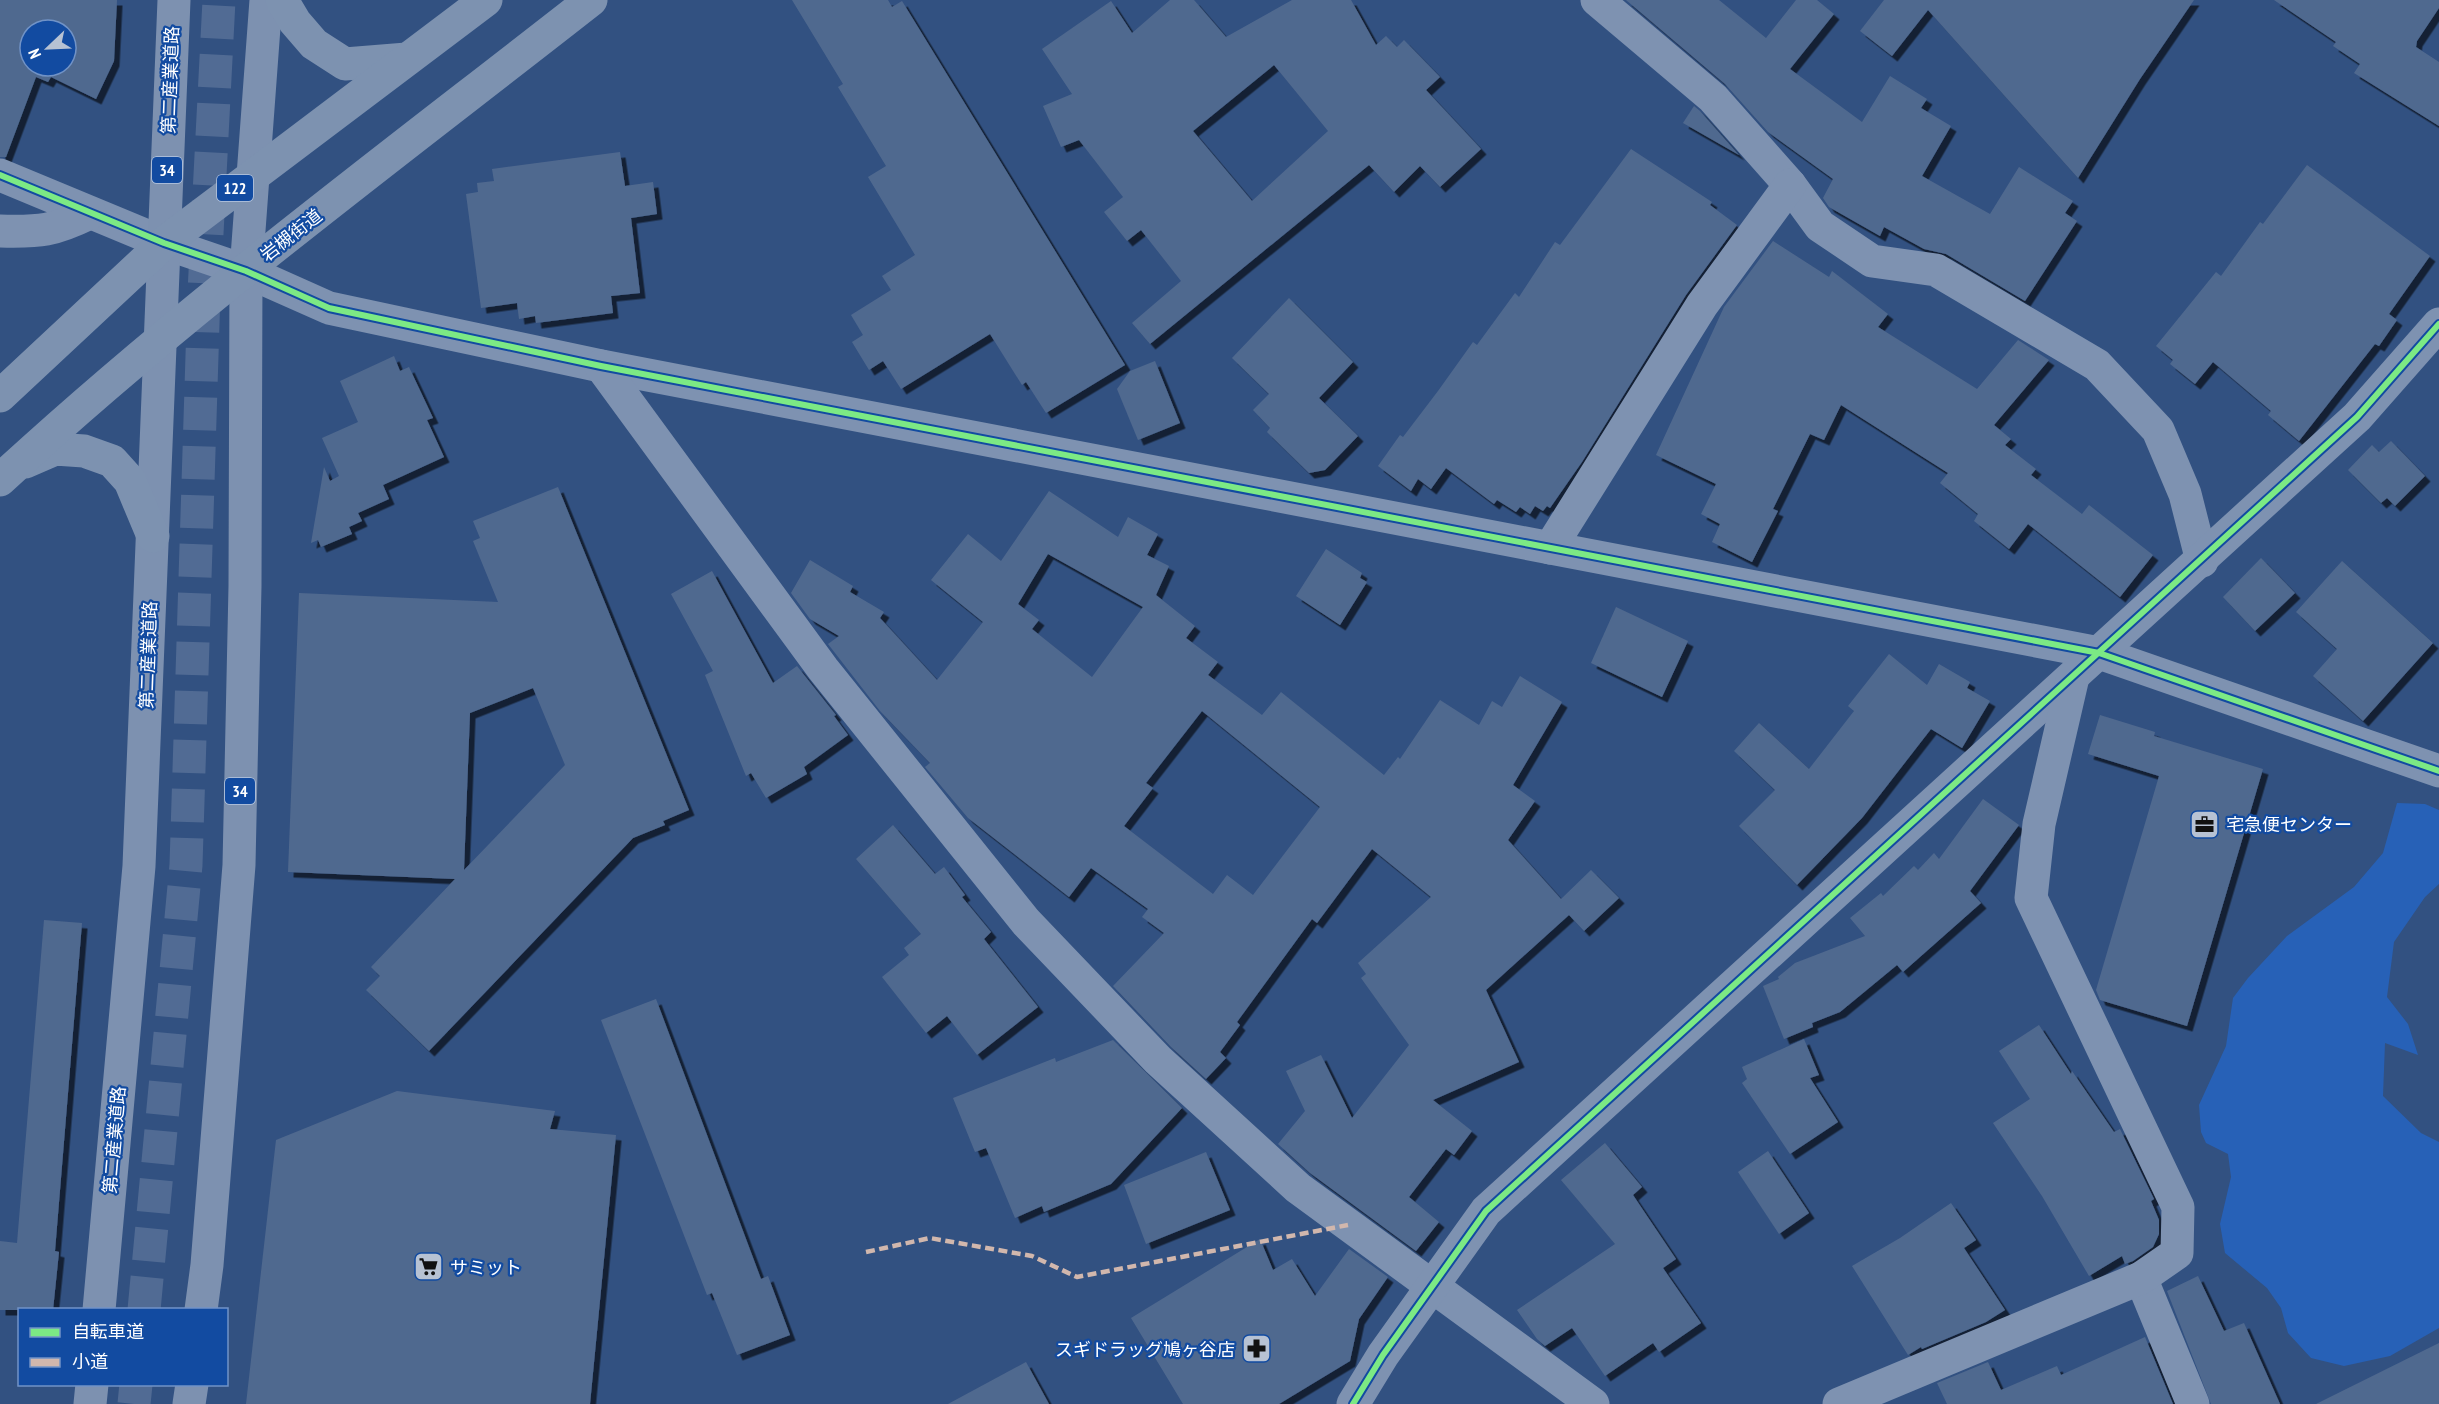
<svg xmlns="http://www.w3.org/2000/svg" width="2439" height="1404" viewBox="0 0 2439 1404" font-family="'PT Sans Narrow','Noto Sans JP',sans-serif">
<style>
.green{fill:#2761b7}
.building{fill:#50698f;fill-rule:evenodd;filter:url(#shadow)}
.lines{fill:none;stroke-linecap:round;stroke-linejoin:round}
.major-tunnel{stroke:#516b94;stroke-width:33;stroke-dasharray:33 16;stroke-linecap:butt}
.minor{stroke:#7e92b1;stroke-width:33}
.major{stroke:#7d91b0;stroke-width:33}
.highway{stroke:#7d92b0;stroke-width:33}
.quiet{stroke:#d1b7ad;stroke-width:4.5;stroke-dasharray:9 4.5;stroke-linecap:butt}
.cycleway-casing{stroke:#124ba1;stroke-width:10}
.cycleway{stroke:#7ce984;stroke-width:6}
.labels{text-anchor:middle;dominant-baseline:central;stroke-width:4.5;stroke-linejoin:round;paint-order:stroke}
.shield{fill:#124ba1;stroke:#b8c9e3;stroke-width:1.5}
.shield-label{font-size:16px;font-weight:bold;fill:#fff}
.street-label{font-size:18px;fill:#fff;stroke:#124ba1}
.poi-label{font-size:18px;fill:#fff;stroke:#124ba1;text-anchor:start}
</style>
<defs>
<filter id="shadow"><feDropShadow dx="5.5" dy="5.5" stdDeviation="0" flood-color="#0009"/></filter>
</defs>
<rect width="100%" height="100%" fill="#325181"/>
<polygon class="green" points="2397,803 2425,804 2439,810 2439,884 2425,897 2394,942 2387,997 2408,1024 2418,1055 2385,1043 2383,1096 2421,1133 2439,1142 2439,1328 2390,1356 2344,1366 2311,1358 2288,1333 2281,1308 2267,1288 2225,1253 2220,1224 2231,1177 2228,1154 2206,1143 2201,1132 2199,1105 2226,1046 2233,998 2248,978 2287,936 2354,887 2383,853"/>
<g class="building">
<path d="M0,0H117L114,61L96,99L51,77L48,82L36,77L6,157H0ZM30,30H66V66H30Z"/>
<polygon points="792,0 888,0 892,7 902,1 1125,365 1046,413 1026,382 1022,385 990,334 901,389 883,361 869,370 852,342 863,335 851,315 891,290 882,276 915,255 868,177 886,166 838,87 843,84"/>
<path d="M1170,0H1194L1226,37L1292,0H1351L1376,45L1386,36L1397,47L1404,40L1440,77L1426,90L1481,149L1440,187L1420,166L1394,192L1369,165L1150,344L1132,323L1181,281L1141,230L1127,241L1104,212L1123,197L1079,140L1061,147L1043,106L1072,94L1042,49L1111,1L1132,33ZM1274,65L1328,131L1252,201L1193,131Z"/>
<polygon points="1626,0 1719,0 1766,38 1796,0 1817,0 1834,14 1790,69 1862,122 1890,76 1927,99 1921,108 1951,126 1922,176 1990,214 2019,167 2073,201 2065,213 2077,221 2025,301 1946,254 1924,249 1884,227 1880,236 1829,207 1823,198 1833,179 1768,132 1725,84"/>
<polygon points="1884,0 2194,0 2140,79 2078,178 1928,10 1892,56 1860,31"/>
<polygon points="2274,0 2439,0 2439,8 2417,41 2416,47 2439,62 2439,126 2354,73 2360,64 2333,46 2336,42"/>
<polygon points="1694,106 1700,111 1739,155 1683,123"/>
<polygon points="1631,149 1712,202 1710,205 1737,225 1686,295 1582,462 1550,508 1547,506 1543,511 1535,506 1530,514 1520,507 1516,512 1497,500 1494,504 1446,468 1431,489 1418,479 1411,491 1378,466 1400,435 1403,437 1438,391 1473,342 1477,345 1515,293 1519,297 1555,242 1560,245"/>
<polygon points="620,152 625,186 653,182 657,214 631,218 640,293 611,296 613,313 536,323 535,316 519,319 517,303 481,308 466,194 478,192 477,183 494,181 492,169"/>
<polygon points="2307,165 2430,256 2389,314 2397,320 2379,346 2375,344 2299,441 2268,415 2271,411 2213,362 2195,384 2170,364 2173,360 2156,346 2216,272 2221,276 2260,222 2263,224"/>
<polygon points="1773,241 1829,277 1832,271 1888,314 1878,327 1977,389 2018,340 2049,360 1994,425 2011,439 2005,445 2036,469 2031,475 2082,514 2089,505 2153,555 2120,597 2028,524 2009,549 1974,521 1978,514 1940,483 1948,473 1841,405 1824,440 1810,434 1773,509 1778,511 1752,562 1712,542 1720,524 1701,514 1716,484 1656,455 1724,307"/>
<polygon points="1289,298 1353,362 1319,398 1358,436 1325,470 1309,473 1267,432 1270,428 1253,410 1269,394 1232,358"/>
<polygon points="394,356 400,371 409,367 433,418 427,420 444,457 383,485 389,499 358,513 362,521 349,527 352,534 321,547 318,540 311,543 324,467 330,481 339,476 322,438 358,422 340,381"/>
<polygon points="1155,361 1180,423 1138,440 1117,389 1130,371"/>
<polygon points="2391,441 2425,476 2395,506 2387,498 2381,503 2348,470 2372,445 2379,452"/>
<path d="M558,487L689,810L663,821L665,825L633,838L429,1051L366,990L380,976L371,967L455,879L288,872L299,593L498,602L473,541L480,538L473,521ZM533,688L565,765L464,870L470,713Z"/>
<path d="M1049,491L1118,537L1128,517L1158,534L1147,555L1169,566L1156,595L1195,626L1186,638L1218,662L1208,675L1262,715L1281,692L1384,775L1398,757L1400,759L1440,700L1479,725L1492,701L1502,707L1520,676L1562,702L1513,785L1535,801L1508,840L1561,899L1591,870L1619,898L1584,931L1569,915L1486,990L1519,1062L1433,1100L1472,1131L1454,1155L1446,1149L1409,1197L1439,1222L1416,1251L1310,1173L1278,1144L1305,1111L1286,1071L1321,1055L1352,1118L1409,1045L1361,978L1366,974L1358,963L1431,897L1372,849L1317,923L1312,919L1237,1022L1240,1025L1220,1052L1226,1058L1206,1079L1171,1047L1113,986L1164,933L1142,917L1148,909L1091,868L1069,897L968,818L925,767L930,763L880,711L828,644L839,636L810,619L791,593L810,560L853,586L850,592L884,612L880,618L937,680L983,622L931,580L968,534L1001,561ZM1048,554L1143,607L1092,677L1032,629L1039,620L1018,604ZM1202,711L1320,807L1253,895L1227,875L1213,894L1124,826L1153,788L1146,783Z"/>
<polygon points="1326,549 1362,573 1360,578 1367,582 1340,625 1296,596"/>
<polygon points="2261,558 2295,593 2255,631 2223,597"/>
<polygon points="2342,561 2433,643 2363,721 2313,676 2337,649 2296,612"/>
<polygon points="712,571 773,683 797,666 836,715 834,716 848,735 804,767 807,774 766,798 751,773 746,776 705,675 713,671 671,594"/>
<polygon points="1616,607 1688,641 1662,697 1591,663"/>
<polygon points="1889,654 1927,685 1939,664 1970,682 1967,688 1990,701 1962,748 1931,729 1862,818 1797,885 1739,826 1775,790 1734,751 1759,723 1809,769 1854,711 1848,706"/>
<polygon points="2100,715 2155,732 2154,736 2263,769 2187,1026 2100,1000 2096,990 2159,776 2088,754"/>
<polygon points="1983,799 2019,825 1970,891 1981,903 1903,972 1897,965 1840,1012 1812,1023 1813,1027 1784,1039 1763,986 1779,979 1778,977 1795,963 1865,936 1850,918 1881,893 1883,896 1914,866 1918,870 1934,853 1939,859"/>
<polygon points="893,825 935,874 944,867 965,895 962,897 991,932 984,939 1038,1007 977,1055 947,1016 926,1033 882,977 909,955 904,948 921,934 856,859"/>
<polygon points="44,920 82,923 55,1251 59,1252 53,1310 0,1310 0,1241 17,1243"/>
<polygon points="656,999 761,1279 768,1276 790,1335 737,1355 712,1293 707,1295 601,1020"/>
<polygon points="2039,1025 2071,1074 2072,1071 2114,1132 2120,1129 2154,1199 2151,1201 2159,1220 2159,1234 2153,1247 2133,1261 2125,1264 2122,1256 2089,1276 2042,1196 1993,1123 2030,1099 1999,1051"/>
<polygon points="1804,1039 1819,1075 1810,1078 1838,1122 1790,1154 1742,1083 1747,1079 1742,1067"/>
<polygon points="1113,1040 1182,1108 1111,1184 1044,1212 1042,1206 1015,1218 986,1148 975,1152 953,1098 1055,1058 1056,1062"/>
<polygon points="397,1091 555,1111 550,1129 616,1135 590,1404 246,1404 276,1140"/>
<polygon points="1605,1143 1642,1187 1633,1195 1676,1259 1663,1268 1701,1323 1659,1352 1653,1343 1605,1376 1572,1328 1545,1346 1537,1339 1517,1310 1615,1244 1561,1180"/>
<polygon points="1768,1151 1809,1213 1779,1234 1738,1172"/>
<polygon points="1206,1152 1230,1210 1146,1244 1124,1185"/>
<polygon points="1951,1203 1976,1240 1964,1248 2005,1310 1986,1322 1922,1349 1921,1347 1908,1355 1852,1266 1900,1238"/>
<polygon points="1260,1239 1273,1270 1292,1259 1315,1296 1349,1249 1388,1277 1359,1319 1350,1361 1279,1404 1183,1404 1131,1318"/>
<polygon points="2198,1276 2224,1331 2244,1323 2280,1404 2211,1404 2167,1291"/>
<polygon points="2145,1337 2173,1404 1947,1404 1937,1383 1988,1362 2001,1390 2057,1366 2061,1375"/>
<polygon points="2439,1343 2439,1404 2316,1404"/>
<polygon points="1026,1362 1049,1404 948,1404"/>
</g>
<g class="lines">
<g class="major-tunnel">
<polyline points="144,1310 186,865 204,292 219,0"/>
<polyline points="134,1404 136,1384"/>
</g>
<g class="minor">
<polyline points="1597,0 1713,98 1790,185 1820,226 1872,261 1936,270 2097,365 2158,430 2185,494 2202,561"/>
<polyline points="0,175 164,243 246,271 329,308 601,366 2099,653 2439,771"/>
<path d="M0,231C41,232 53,231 90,213"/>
<polyline points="601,366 823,669 1026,922 1158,1060 1298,1188 1593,1404"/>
<polyline points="1550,548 1702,305 1790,185"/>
<polyline points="2141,1278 2193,1404"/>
<polyline points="1353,1404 1383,1355 1486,1211 2357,417 2439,324"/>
<polyline points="1839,1404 2141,1278 2177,1253 2178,1207 2031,898 2039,824 2073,677"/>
</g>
<g class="major">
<polyline points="99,1310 139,866 174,0"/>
<polyline points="201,1310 207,1265 239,865 245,586 246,271 266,0"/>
<polyline points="90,1404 92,1384"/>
<polyline points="189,1404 192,1384"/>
</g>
<g class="highway">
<polyline points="282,0 295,22 314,44 345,64 407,59"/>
<polyline points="0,396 164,243 486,0"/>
<polyline points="25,462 55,449 84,451 112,461 130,481 153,536"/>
<path d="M0,480C186,308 392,156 591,0"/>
</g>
<polyline class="quiet" points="866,1252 930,1238 1032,1256 1077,1277 1348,1225"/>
<defs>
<g id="cycleway">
<polyline points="0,175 164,243 246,271 329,308 601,366 2099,653 2439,771"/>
<polyline points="1353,1404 1383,1355 1486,1211 2357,417 2439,324"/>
</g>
</defs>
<use href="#cycleway" class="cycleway-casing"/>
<use href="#cycleway" class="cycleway"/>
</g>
<defs>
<symbol id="office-square" viewBox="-11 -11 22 22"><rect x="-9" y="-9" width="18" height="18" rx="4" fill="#b7c2d3" stroke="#124ba1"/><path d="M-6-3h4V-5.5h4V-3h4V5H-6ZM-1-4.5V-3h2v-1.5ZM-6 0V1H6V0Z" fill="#111"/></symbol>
<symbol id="supermarket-square" viewBox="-11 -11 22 22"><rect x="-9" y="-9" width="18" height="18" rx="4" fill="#b7c2d3" stroke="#124ba1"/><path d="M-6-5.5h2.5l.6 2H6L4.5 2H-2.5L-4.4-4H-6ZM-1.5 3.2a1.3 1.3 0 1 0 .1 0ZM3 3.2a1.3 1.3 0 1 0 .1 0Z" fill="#111"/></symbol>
<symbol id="pharmacy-square" viewBox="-11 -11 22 22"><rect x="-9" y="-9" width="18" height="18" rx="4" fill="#b7c2d3" stroke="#124ba1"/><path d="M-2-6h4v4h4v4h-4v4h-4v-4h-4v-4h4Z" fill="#111"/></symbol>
</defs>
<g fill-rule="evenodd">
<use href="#office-square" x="2188" y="808" width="33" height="33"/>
<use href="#supermarket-square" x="412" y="1250" width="33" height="33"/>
<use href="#pharmacy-square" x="1240" y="1332" width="33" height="33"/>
</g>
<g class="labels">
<g class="shield">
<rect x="152" y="157" width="30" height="26" rx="4.5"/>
<rect x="217" y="175" width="36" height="26" rx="4.5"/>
<rect x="225" y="778" width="30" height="26" rx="4.5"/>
</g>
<g class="shield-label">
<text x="167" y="170">34</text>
<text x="235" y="188">122</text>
<text x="240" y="791">34</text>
</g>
<g class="street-label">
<text transform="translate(170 80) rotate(-88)">第二産業道路</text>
<text transform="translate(291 235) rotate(-38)">岩槻街道</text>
<text transform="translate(148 655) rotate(-88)">第二産業道路</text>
<text transform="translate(114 1140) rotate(-85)">第二産業道路</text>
</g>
<g class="poi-label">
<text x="2226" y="824">宅急便センター</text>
<text x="450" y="1267">サミット</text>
<text x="1235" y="1349" text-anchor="end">スギドラッグ鳩ヶ谷店</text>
</g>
</g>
<rect x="18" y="1308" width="210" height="78" fill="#124ba1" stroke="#7193c7" stroke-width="1.5"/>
<rect x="30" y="1328" width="30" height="9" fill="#7ce984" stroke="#7193c7" stroke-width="1.5"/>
<text x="72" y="1338" font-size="18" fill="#ffffff">自転車道</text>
<rect x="30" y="1358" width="30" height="9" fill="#d1b7ad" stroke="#7193c7" stroke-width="1.5"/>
<text x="72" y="1368" font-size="18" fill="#ffffff">小道</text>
<g transform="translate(48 48) rotate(247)"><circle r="28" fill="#124ba1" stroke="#7193c7" stroke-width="1.5"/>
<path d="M0-4.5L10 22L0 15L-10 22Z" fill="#b7c2d3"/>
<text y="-9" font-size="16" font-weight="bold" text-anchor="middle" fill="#ffffff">N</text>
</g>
</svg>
